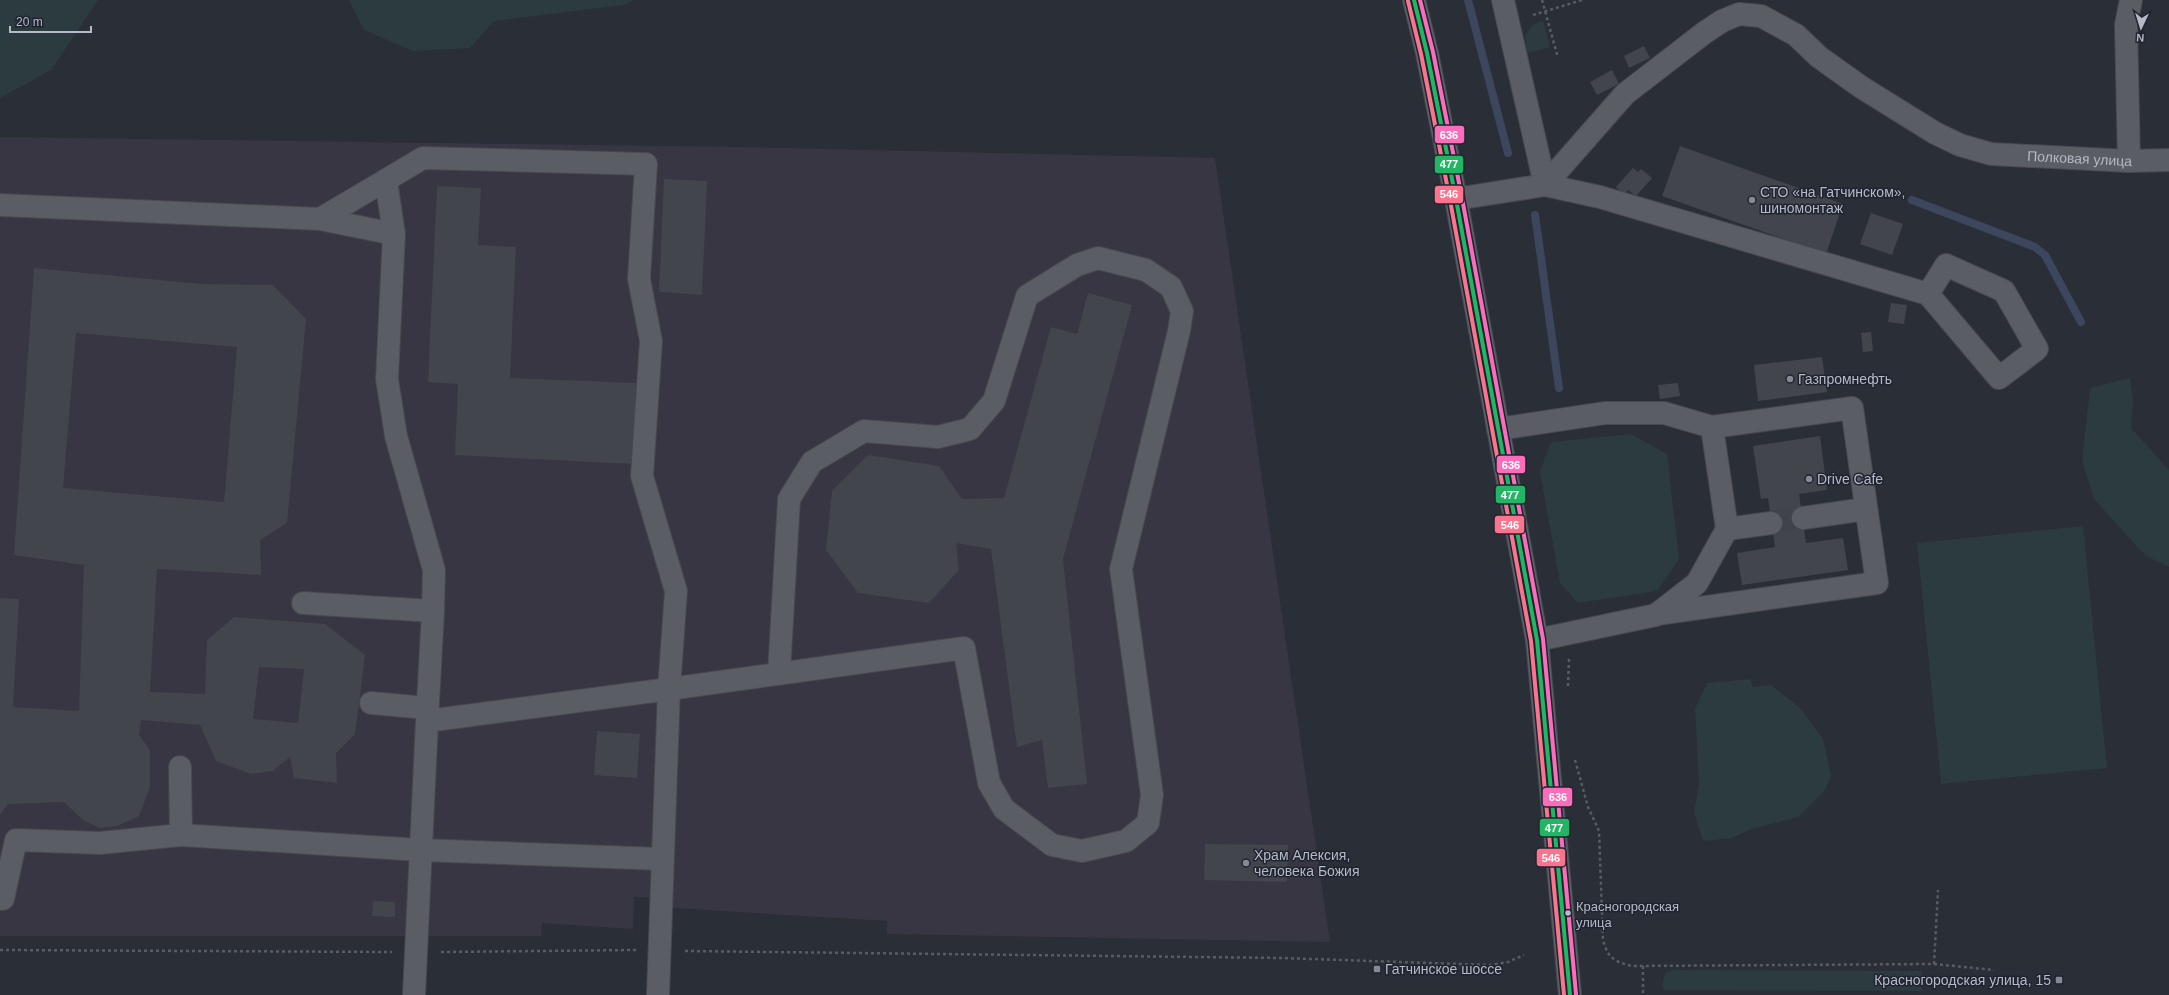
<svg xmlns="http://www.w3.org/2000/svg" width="2169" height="995" viewBox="0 0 2169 995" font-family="Helvetica,sans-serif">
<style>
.medical{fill:#383642}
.green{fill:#2c3b3f}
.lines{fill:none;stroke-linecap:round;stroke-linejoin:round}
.stream{stroke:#3c475d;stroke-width:8}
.building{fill:#42454c;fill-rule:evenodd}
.minor-tunnel{stroke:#3f434c;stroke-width:22;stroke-dasharray:22 11;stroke-linecap:butt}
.minor-casing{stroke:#47494f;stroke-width:24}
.major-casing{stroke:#484b53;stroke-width:24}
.path{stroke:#595c62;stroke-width:2.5;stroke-dasharray:3 3;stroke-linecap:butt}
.minor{stroke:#5b5d64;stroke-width:22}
.major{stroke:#5d6066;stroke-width:22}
.bus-1-casing{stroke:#1f2430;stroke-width:7}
.bus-2-casing{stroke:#1f2430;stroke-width:7}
.bus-3-casing{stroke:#1f2430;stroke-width:7}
.bus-1{stroke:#21b564;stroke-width:4}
.bus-2{stroke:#fc738d;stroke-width:4}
.bus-3{stroke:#fb6dba;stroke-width:4}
.poi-dot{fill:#848994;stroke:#1f2430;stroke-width:1.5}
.bus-dot{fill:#b5bac6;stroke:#1f2430;stroke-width:1.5}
.labels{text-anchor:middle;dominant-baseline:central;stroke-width:3;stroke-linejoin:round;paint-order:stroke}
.bus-label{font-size:13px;fill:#b5bac6;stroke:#1f2430;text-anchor:start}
.street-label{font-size:14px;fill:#b5bac6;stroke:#1f2430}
.poi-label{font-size:14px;fill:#b5bac6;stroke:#1f2430;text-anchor:start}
.line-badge{stroke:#1f2430;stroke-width:1.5}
.badge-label{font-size:11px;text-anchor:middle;font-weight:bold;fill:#fff}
</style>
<rect width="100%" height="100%" fill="#2a2e36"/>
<polygon class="medical" points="0,137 741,147 1215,158 1330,942 887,934 887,921 673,908 673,899 634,897 633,929 542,923 541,936 0,936"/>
<g class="green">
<polygon points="0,0 98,0 51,70 0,98"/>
<polygon points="349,0 633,0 623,5 494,21 470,48 413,51 364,30"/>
<polygon points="1543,21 1550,47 1527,53 1525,35 1534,24"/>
<polygon points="2130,378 2133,400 2131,428 2169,470 2169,567 2146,556 2094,499 2082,460 2090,388"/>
<polygon points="1631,434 1667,454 1679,559 1657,591 1578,603 1560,583 1540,472 1551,442"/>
<polygon points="2083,526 2107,768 1941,784 1917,543"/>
<polygon points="1751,679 1752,687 1771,685 1800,708 1823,739 1831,775 1825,790 1798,817 1751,829 1732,838 1703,841 1694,812 1699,784 1695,709 1707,683"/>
<polygon points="1673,970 1922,971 1922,991 1663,990 1663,980 1666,973"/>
</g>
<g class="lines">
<g class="stream">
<polyline points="1468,0 1508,153"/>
<polyline points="1912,200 2035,247 2045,255 2081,322"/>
<polyline points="1535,215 1559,388"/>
</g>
</g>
<g class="building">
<polygon points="1644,46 1650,58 1629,68 1624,56"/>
<polygon points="1612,70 1619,84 1597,95 1590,82"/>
<polygon points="1680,146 1843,204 1826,254 1662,196"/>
<polygon points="1633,168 1638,172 1641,169 1652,178 1636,196 1628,190 1624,195 1616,187"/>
<polygon points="664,179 707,181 702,295 659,292"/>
<polygon points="437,186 481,188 478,245 516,247 510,378 636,383 633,464 455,455 458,384 428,382"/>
<polygon points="1871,213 1903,224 1892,255 1860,244"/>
<path d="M34,268L201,284L273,285L306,319L287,523L260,540L261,575L157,569L150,692L205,694L207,640L234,617L325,624L365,655L355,734L336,753L337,783L294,778L290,757L273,771L251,774L216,761L200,725L141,720L139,735L150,750V787L139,816L117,826L100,828L83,820L64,802L8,804L0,815V598L19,599L13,707L79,711L84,565L14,555ZM76,333L237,347L224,502L63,488ZM259,667L304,669L298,723L253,719Z"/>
<polygon points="1088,293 1132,305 1063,559 1087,784 1048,788 1042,740 1017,747 991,549 956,543 959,570 929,603 858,593 826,550 832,491 868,455 939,466 962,499 1004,498 1051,327 1077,334"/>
<polygon points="1891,303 1907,305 1904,324 1888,322"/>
<polygon points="1871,332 1873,351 1863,352 1861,333"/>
<polygon points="1822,357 1827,392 1758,401 1754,365"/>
<polygon points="1678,383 1680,396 1660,399 1658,385"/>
<polygon points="1820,436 1827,490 1799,494 1806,543 1843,538 1848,570 1742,585 1737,553 1775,547 1768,498 1761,499 1753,446"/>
<polygon points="597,731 640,734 637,778 594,775"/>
<polygon points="1205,844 1288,845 1287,882 1204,880"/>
<polygon points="373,901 395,902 395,917 372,916"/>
</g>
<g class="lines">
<polyline class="minor-tunnel" points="1771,523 1803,518"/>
<defs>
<g id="minor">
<path id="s1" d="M1503,0L1545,185L1625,94L1704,33L1722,21L1739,14L1761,16L1796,35L1819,57L1861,87L1935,133L1960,145L1991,154L2129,161L2169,160"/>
<polyline points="2129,161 2126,25 2131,0"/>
<polyline points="1456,199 1545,185 1600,197 1928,294 1999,378 2037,349 2004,291 1946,265 1928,294"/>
<polyline points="0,205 320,219 386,180"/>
<polyline points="320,219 394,234"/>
<polyline points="1498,429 1605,413 1664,413 1712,427 1727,529 1697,583 1656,615 1537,640"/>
<polyline points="1803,518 1866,509"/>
<polyline points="1727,529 1771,523"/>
<polyline points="303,603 433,611 427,721"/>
<polyline points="1657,614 1877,583 1852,408 1712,427"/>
<polyline points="371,703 427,708"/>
<polyline points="180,767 181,835"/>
<polyline points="0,899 3,899 16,840 100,843 181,835 420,850 662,859"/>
<polyline points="414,995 427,721 669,689 676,591 642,476 651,341 639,279 646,164 423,158 386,180 394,234 387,379 396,436 434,570 433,611"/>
<polyline points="658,995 669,689 964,648 989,783 1004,809 1052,845 1082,851 1126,841 1148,823 1152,795 1121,569 1179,331 1182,311 1171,287 1146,270 1098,258 1077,265 1027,296 994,401 970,429 938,437 864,431 812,462 789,499 779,673"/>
</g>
<polyline id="major" points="1414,0 1427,53 1456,199 1537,640 1570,995"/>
</defs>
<use href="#minor" class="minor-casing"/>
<use href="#major" class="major-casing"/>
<g class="path">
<polyline points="1542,0 1558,58"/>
<polyline points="1533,15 1582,0"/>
<polyline points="1568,686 1569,659"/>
<path d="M1575,760L1588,807L1599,831L1603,940C1608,958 1613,961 1632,966L1934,964L1938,890"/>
<polyline points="0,950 392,952"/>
<polyline points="685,951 1282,958 1490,965 1508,962 1524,955"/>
<polyline points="441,952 636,950"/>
<polyline points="1934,964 1994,970"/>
<polyline points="1643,966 1643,993"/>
</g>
<use href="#minor" class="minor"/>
<use href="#major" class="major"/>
<defs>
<polyline id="bus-1" points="1414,0 1427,53 1456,199 1537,640 1570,995"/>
<polyline id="bus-2" points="1408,1 1421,54 1450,200 1531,641 1564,995"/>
<polyline id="bus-3" points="1420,0 1433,52 1462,198 1543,639 1576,994"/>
</defs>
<use href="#bus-1" class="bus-1-casing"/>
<use href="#bus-2" class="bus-2-casing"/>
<use href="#bus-3" class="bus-3-casing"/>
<use href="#bus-1" class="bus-1"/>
<use href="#bus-2" class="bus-2"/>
<use href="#bus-3" class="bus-3"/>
</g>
<g class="poi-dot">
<circle cx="1752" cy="200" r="4"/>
<circle cx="1790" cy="379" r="4"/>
<circle cx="1809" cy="479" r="4"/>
<circle cx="1246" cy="863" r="4"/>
<rect x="1373" y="965" width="8" height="8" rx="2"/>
<rect x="2055" y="976" width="8" height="8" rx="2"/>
</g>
<circle class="bus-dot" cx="1568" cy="913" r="3.5"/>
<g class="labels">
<g class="bus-label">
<text x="1576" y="906">Красногородская<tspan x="1576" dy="16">улица</tspan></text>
</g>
<g class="street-label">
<text stroke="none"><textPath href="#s1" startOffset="832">Полковая улица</textPath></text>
</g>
<g class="poi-label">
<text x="1760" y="192">СТО «на Гатчинском»,<tspan x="1760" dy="16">шиномонтаж</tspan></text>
<text x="1798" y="379">Газпромнефть</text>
<text x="1817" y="479">Drive Cafe</text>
<text x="1254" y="855">Храм Алексия,<tspan x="1254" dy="16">человека Божия</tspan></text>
<text x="1385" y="969">Гатчинское шоссе</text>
<text x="2051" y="980" text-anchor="end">Красногородская улица, 15</text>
</g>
</g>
<g class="line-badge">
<rect x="1434" y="125" width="31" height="19" rx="4" fill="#fb6dba"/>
<rect x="1434" y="155" width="30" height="19" rx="4" fill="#21b564"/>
<rect x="1434" y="185" width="30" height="19" rx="4" fill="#fc738d"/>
<rect x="1496" y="455" width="30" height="19" rx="4" fill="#fb6dba"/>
<rect x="1495" y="485" width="31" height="19" rx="4" fill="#21b564"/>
<rect x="1494" y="515" width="31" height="19" rx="4" fill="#fc738d"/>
<rect x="1542" y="787" width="31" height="20" rx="4" fill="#fb6dba"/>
<rect x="1539" y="818" width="31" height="19" rx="4" fill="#21b564"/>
<rect x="1536" y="848" width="30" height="19" rx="4" fill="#fc738d"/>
</g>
<g class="badge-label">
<text x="1449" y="139">636</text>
<text x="1449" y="168">477</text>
<text x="1449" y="198">546</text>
<text x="1511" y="469">636</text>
<text x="1510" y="499">477</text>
<text x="1510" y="529">546</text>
<text x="1558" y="801">636</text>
<text x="1554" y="832">477</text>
<text x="1551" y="862">546</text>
</g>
<g transform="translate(2141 28) rotate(184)" stroke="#1f2430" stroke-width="3" paint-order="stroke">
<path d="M0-3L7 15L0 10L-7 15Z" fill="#b5bac6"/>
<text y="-6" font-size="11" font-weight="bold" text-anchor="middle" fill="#b5bac6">N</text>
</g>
<path d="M10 26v6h81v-6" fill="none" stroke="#b5bac6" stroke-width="2"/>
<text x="16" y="26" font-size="12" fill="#b5bac6" stroke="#1f2430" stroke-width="3" paint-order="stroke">20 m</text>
</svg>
